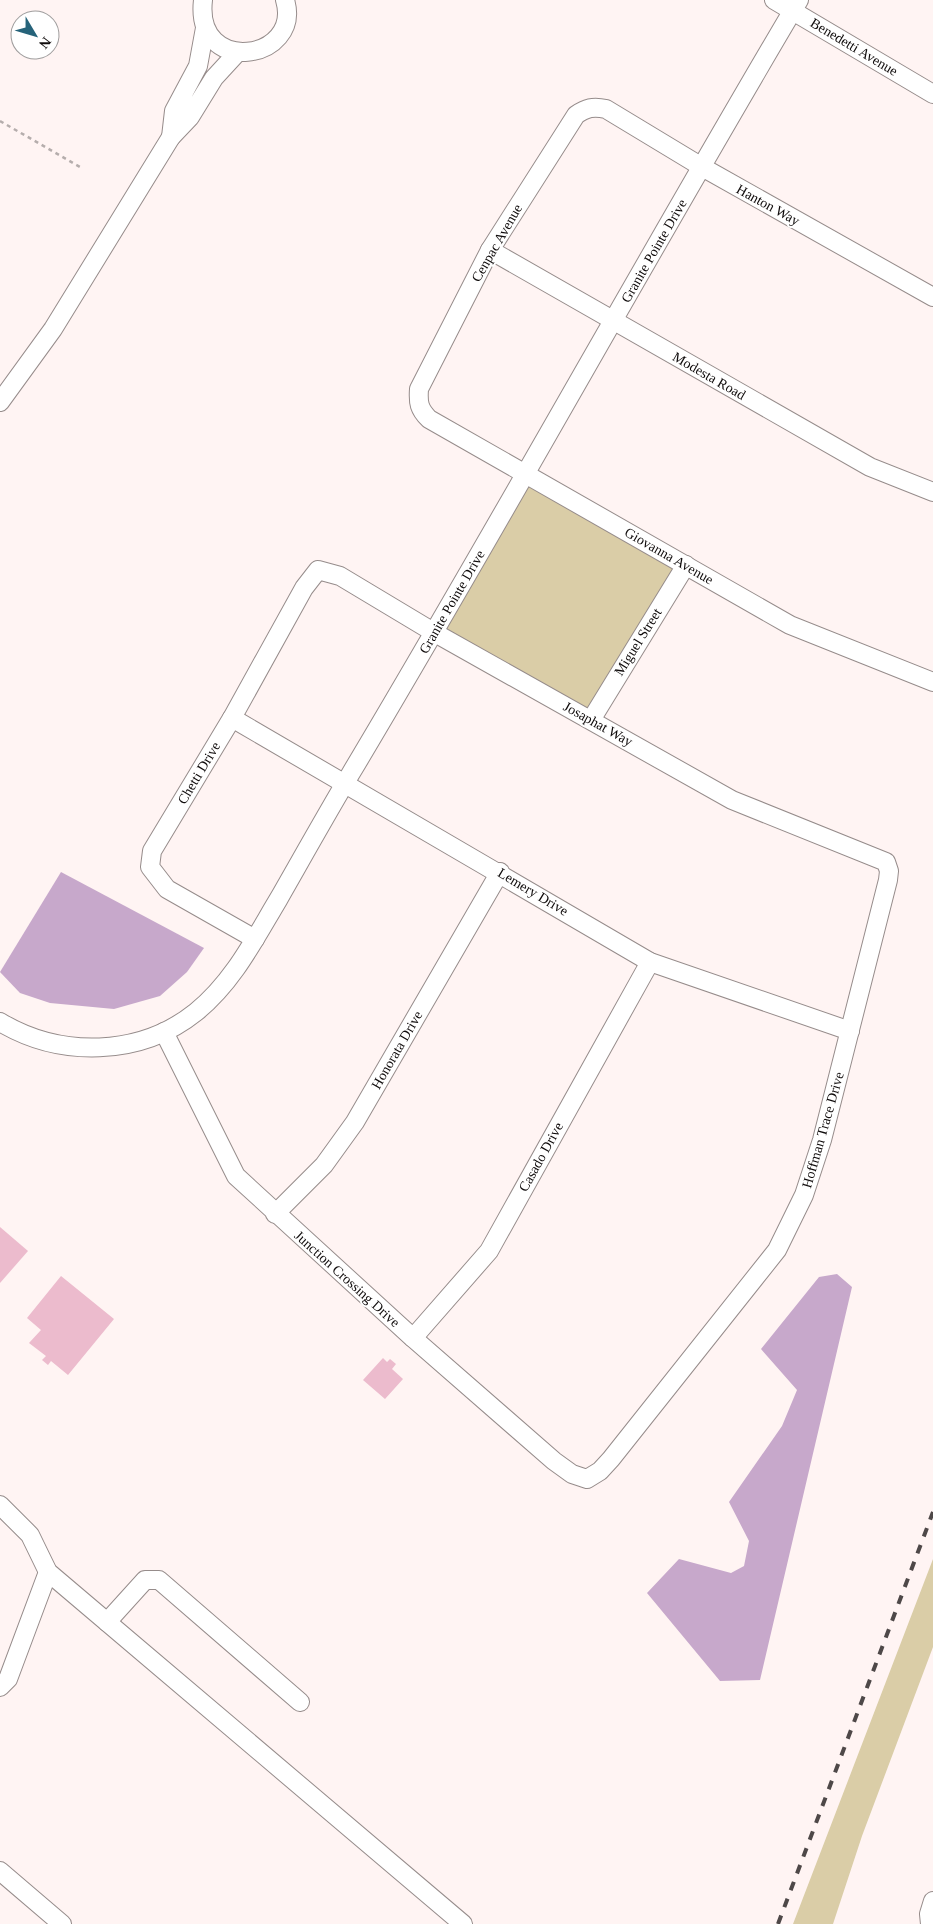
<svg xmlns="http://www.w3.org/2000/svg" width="933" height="1924" viewBox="0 0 933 1924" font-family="Georgia,serif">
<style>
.green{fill:#dacda7}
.water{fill:#c7a8cb}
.building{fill:#ecbbcd}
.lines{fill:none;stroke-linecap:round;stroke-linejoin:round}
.minor-casing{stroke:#968c8b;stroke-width:20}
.path{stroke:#b5adac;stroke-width:2.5;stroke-dasharray:4 4;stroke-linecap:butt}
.minor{stroke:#fff;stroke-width:18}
.rail{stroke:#4e4848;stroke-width:4;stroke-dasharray:9 9;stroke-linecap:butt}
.labels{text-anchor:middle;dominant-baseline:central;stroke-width:4;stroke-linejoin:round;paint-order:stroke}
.street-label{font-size:14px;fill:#0f0b0b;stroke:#fff}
</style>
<rect width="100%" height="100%" fill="#fff4f3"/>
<g class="green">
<polygon points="525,473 686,565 591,720 435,633"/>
<polygon points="933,1559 933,1647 862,1836 833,1924 793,1924"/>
</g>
<g class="water">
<polygon points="61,872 204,948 187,972 160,996 114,1009 50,1003 20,993 0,972"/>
<polygon points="837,1274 852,1287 760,1680 720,1681 647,1593 679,1559 731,1573 744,1566 749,1541 729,1502 782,1426 797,1390 761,1349 819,1277"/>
</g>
<g class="building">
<polygon points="0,1227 28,1251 0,1283"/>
<polygon points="61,1276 114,1319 68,1375 51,1361 48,1365 42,1360 46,1356 29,1343 41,1330 27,1318"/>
<polygon points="383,1358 387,1362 390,1359 396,1364 392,1369 403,1379 385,1399 363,1380"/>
</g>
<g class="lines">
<defs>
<g id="minor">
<path d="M203,0C194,77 303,61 285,0"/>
<polyline points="774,0 933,94"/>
<polyline points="205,28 198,66 174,111 171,137 190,117 214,78 237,53"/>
<polyline points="490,250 870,467 933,492"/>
<path d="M933,297L702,167L606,109C593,106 586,108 576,115L490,250L419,389C418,403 419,409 429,419L790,625L933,682"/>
<polyline points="0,402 53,329 171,137"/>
<polyline points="232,718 650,962 850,1031"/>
<polyline points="591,720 686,565"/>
<path d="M0,1022C60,1058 140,1057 196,1012C233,982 254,940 278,900C302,858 326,815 351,773C504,517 647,256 799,0"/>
<polyline points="164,1032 236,1176 413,1338 554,1461 572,1474 587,1479 600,1471 611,1459 777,1250 804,1195 822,1140 888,880 889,871 886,862 732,800 435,633 340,576 318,570 304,588 232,718 152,851 150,867 167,889 255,939"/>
<polyline points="275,1214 324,1165 355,1122 500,872"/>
<polyline points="413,1338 489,1251 650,962"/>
<polyline points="0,1505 30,1535 48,1572 463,1924"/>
<polyline points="107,1622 145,1580 159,1580 300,1702"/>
<polyline points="0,1687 8,1679 48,1572"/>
<polyline points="0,1871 62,1924"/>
<polyline points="930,1924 929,1914 933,1901"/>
</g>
</defs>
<use href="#minor" class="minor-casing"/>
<polyline class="path" points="0,121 80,167"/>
<use href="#minor" class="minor"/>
<polyline class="rail" points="778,1924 933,1512"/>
</g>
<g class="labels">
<g class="street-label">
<text transform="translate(854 47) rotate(31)">Benedetti Avenue</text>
<text transform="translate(768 205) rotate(29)">Hanton Way</text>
<text transform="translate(497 243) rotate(-60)">Cenpac Avenue</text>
<text transform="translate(654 251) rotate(-60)">Granite Pointe Drive</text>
<text transform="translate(709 376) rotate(30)">Modesta Road</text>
<text transform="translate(669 556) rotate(30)">Giovanna Avenue</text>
<text transform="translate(452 602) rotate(-60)">Granite Pointe Drive</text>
<text transform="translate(638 642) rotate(-58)">Miguel Street</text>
<text transform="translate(598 724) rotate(29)">Josaphat Way</text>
<text transform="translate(199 773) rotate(-59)">Chetti Drive</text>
<text transform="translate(533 892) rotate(31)">Lemery Drive</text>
<text transform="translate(397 1050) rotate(-60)">Honorata Drive</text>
<text transform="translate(823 1130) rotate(-74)">Hoffman Trace Drive</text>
<text transform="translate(541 1157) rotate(-61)">Casado Drive</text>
<text transform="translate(347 1279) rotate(42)">Junction Crossing Drive</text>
</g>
</g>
<g transform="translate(35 35) rotate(128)"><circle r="24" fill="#ffffff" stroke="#9f9d9d"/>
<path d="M0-4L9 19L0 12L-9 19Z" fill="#26637a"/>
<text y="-8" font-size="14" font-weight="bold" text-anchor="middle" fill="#0f0b0b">N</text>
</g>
</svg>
